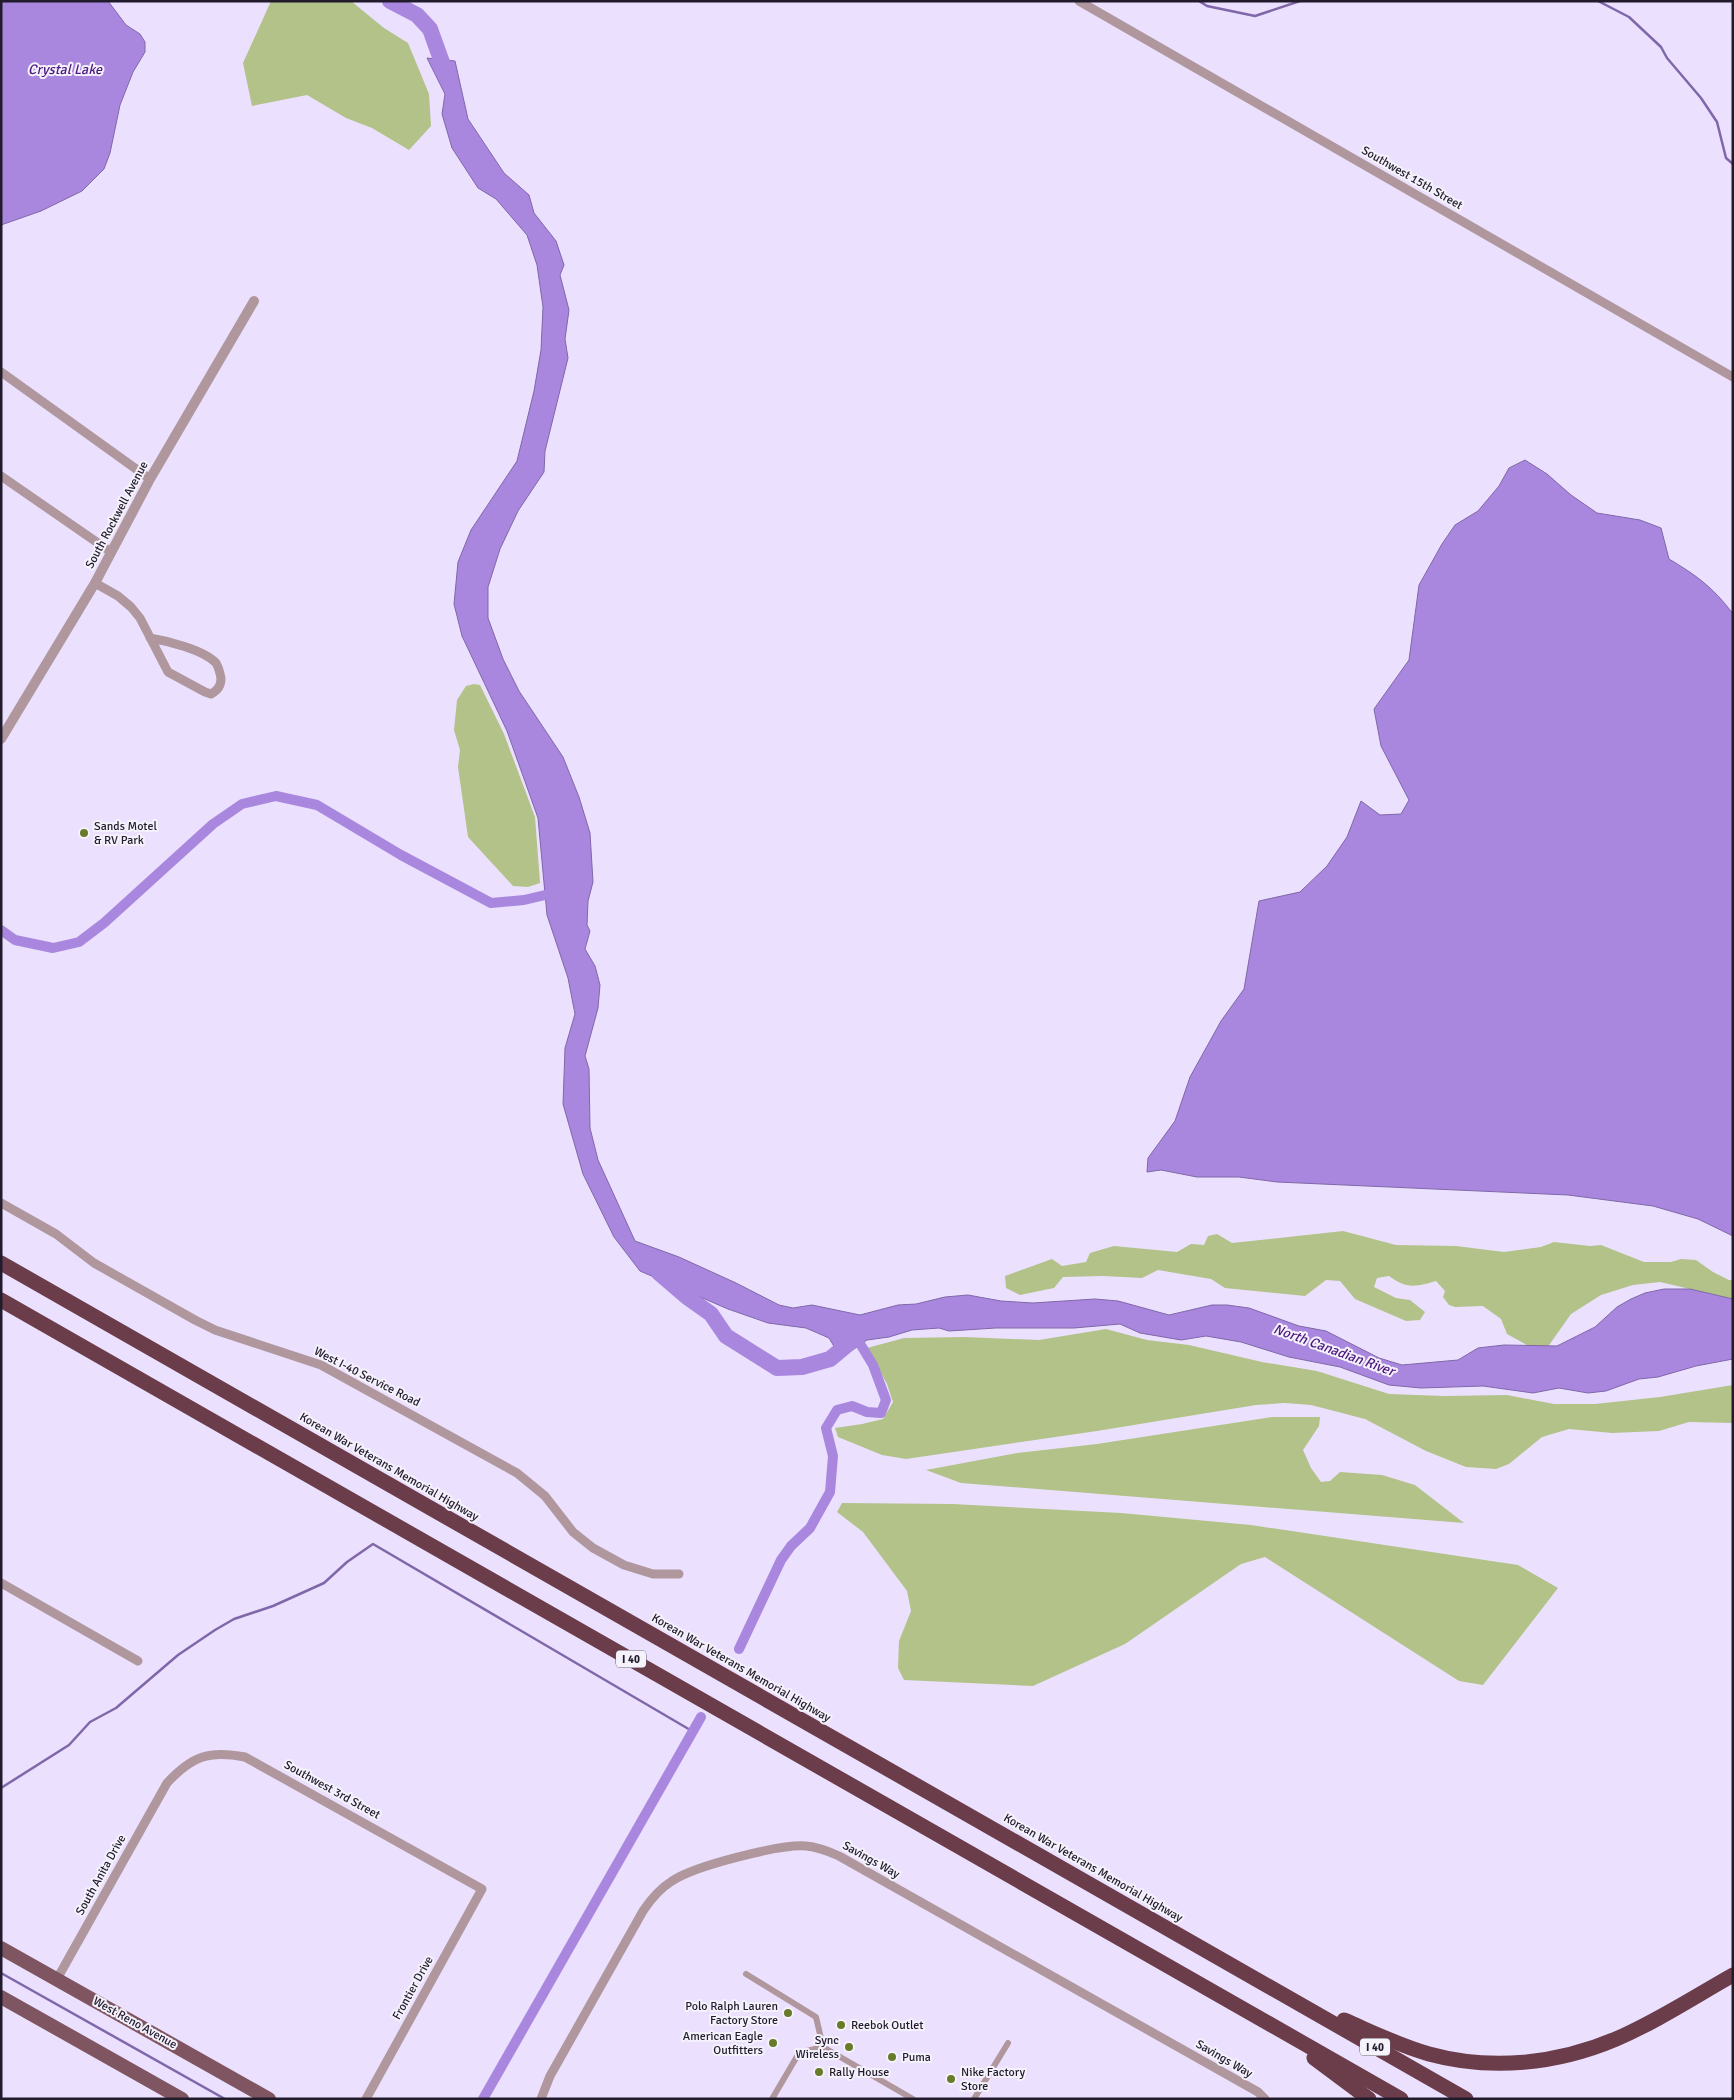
<svg xmlns="http://www.w3.org/2000/svg" width="1734" height="2100" viewBox="0 0 1734 2100" font-family="Signika,sans-serif">
<style>
.green{fill:#b2c289}
.water{fill:#a987de;stroke:#8067a9}
.lines{fill:none;stroke-linecap:round;stroke-linejoin:round}
.stream{stroke:#8067a9;stroke-width:2.5}
.canal{stroke:#a987de;stroke-width:10}
.river{stroke:#a987de;stroke-width:16}
.pedestrian{stroke:#af979d;stroke-width:6}
.minor{stroke:#af979d;stroke-width:9}
.tertiary{stroke:#af979d;stroke-width:10}
.primary{stroke:#7e5560;stroke-width:14}
.motorway{stroke:#6b3d4b;stroke-width:15}
.poi-dot{fill:#687b2a;stroke:#f5f2fc;stroke-width:2}
.labels{text-anchor:middle;dominant-baseline:central;stroke-width:4;stroke-linejoin:round;paint-order:stroke}
.shield{fill:#f5f2fc;stroke:#615c6a;stroke-width:1}
.shield-label{font-size:11px;font-weight:bold;fill:#211b2c}
.street-label{font-size:12px;fill:#211b2c;stroke:#f5f2fc}
.poi-label{font-size:12px;fill:#211b2c;stroke:#f5f2fc;text-anchor:start}
.water-label{font-size:14px;font-style:italic;fill:#4d1a80;stroke:#f5f2fc}
</style>
<rect width="100%" height="100%" fill="#ebe1fe"/>
<g class="green">
<polygon points="271,1 351,1 384,28 408,43 429,94 431,126 409,150 372,128 346,118 307,95 252,106 243,63"/>
<polygon points="474,684 480,685 504,734 535,817 540,883 528,887 513,886 468,837 458,767 460,750 454,730 457,700 466,686"/>
<path d="M1343,1231L1396,1245L1456,1246L1504,1252L1541,1247L1554,1242L1590,1246L1601,1245L1644,1262H1671L1681,1259L1696,1260L1713,1272L1729,1280H1733V1299L1660,1282L1633,1285L1601,1295L1571,1314L1547,1348L1534,1349L1507,1334L1501,1319L1483,1306L1455,1307L1449,1305L1443,1297L1445,1291L1436,1281C1415,1287 1407,1289 1389,1276L1377,1278L1374,1287L1396,1298L1410,1300L1425,1312L1420,1320L1406,1321L1355,1299L1340,1281L1326,1280L1305,1296L1225,1288L1211,1279L1158,1270L1142,1278L1103,1276L1063,1277L1054,1288L1020,1295L1006,1288L1005,1276L1052,1259L1062,1266L1086,1262L1090,1253L1114,1246L1177,1252L1191,1244L1204,1245L1208,1236L1217,1234L1232,1243Z"/>
<polygon points="1106,1329 1147,1340 1189,1345 1262,1362 1317,1371 1389,1394 1444,1396 1507,1395 1554,1404 1595,1404 1660,1397 1733,1385 1733,1423 1689,1422 1659,1431 1612,1433 1569,1429 1542,1437 1509,1464 1496,1469 1466,1467 1426,1451 1365,1419 1311,1405 1285,1403 1256,1405 1097,1431 906,1459 882,1455 838,1437 835,1428 862,1424 883,1419 893,1402 887,1384 867,1348 904,1338 964,1337 1039,1340"/>
<polygon points="1272,1417 1320,1417 1319,1426 1303,1450 1311,1468 1321,1482 1330,1481 1340,1472 1382,1475 1415,1485 1464,1523 961,1483 926,1470 1017,1453 1097,1444"/>
<polygon points="842,1503 953,1504 1121,1513 1251,1525 1518,1565 1558,1588 1483,1685 1459,1681 1265,1557 1241,1564 1125,1644 1033,1686 904,1680 898,1668 899,1641 911,1611 907,1591 863,1532 837,1512"/>
</g>
<g class="water">
<polygon points="1,1 108,1 126,25 140,34 145,42 145,52 133,72 120,105 110,153 104,169 82,191 41,211 1,225"/>
<polygon points="427,58 455,61 468,119 504,173 529,195 534,213 556,241 564,265 560,275 569,310 565,339 568,358 545,451 544,472 518,511 500,549 488,587 488,618 503,659 519,691 563,757 579,797 590,833 593,882 588,901 587,925 590,931 585,949 595,966 600,985 598,1008 585,1056 589,1069 590,1128 598,1160 635,1241 679,1257 736,1283 779,1305 793,1308 812,1305 860,1315 898,1305 916,1304 945,1297 968,1295 1001,1301 1033,1303 1095,1299 1118,1301 1169,1315 1212,1305 1227,1305 1249,1308 1299,1326 1326,1331 1379,1358 1402,1365 1458,1360 1478,1348 1504,1345 1557,1346 1595,1327 1617,1307 1631,1299 1645,1293 1664,1289 1690,1289 1733,1299 1733,1359 1696,1366 1658,1377 1639,1379 1606,1391 1588,1393 1559,1388 1533,1393 1483,1386 1421,1388 1389,1385 1340,1367 1289,1357 1241,1342 1206,1336 1181,1340 1140,1333 1120,1324 1074,1328 996,1328 949,1331 939,1328 912,1330 889,1337 867,1340 841,1358 829,1338 806,1328 768,1323 728,1309 640,1271 614,1237 583,1174 563,1104 565,1048 575,1014 568,978 547,915 538,818 507,731 462,636 454,604 458,562 471,530 517,461 534,391 541,350 543,307 537,265 527,235 496,199 478,188 452,148 442,114 445,94"/>
<path d="M1525,460L1547,474L1571,495L1597,513L1640,520L1661,528L1669,559C1696,575 1714,588 1733,614V1236L1698,1219L1653,1206L1568,1195L1277,1182L1239,1177H1197L1161,1170L1147,1172L1148,1158L1175,1121L1190,1077L1221,1021L1244,989L1259,901L1300,892L1327,866L1347,837L1361,801L1380,815L1401,814L1409,800L1381,746L1374,709L1409,660L1419,585L1442,544L1455,525L1478,511L1499,486L1509,468Z"/>
</g>
<g class="lines">
<g class="stream">
<polyline points="1199,1 1207,6 1255,16 1300,1"/>
<polyline points="1598,1 1629,17 1661,47 1667,58 1701,98 1717,122 1726,158 1733,164"/>
<polyline points="1,1788 69,1745 90,1722 116,1708 178,1655 215,1630 234,1619 273,1606 324,1583 347,1562 373,1544 692,1731"/>
<polyline points="1,1973 225,2099"/>
</g>
<g class="canal">
<polyline points="1,930 15,940 53,948 79,942 104,923 213,824 242,804 276,796 317,805 401,855 491,903 524,900 558,892"/>
<polyline points="739,1649 781,1560 791,1546 810,1528 830,1492 833,1456 826,1428 837,1410 852,1406 867,1412 881,1413 886,1400 873,1365 856,1337"/>
<polyline points="483,2099 701,1717"/>
</g>
<g class="river">
<polyline points="390,1 417,15 430,29 448,79"/>
<polyline points="659,1273 687,1297 711,1314 726,1336 777,1368 802,1367 830,1359 854,1339"/>
</g>
<g class="pedestrian">
<polyline points="746,1974 816,2017 823,2047 913,2099"/>
<polyline points="772,2099 799,2053 823,2047"/>
<polyline points="974,2099 1008,2043"/>
</g>
<g class="minor">
<polyline points="1079,1 1733,377"/>
<polyline points="1,372 150,479"/>
<polyline points="1,476 111,552"/>
<path d="M95,583L118,596L131,607L140,618L168,672L205,692L211,694C218,690 221,686 221,678C220,673 219,668 216,663C204,650 168,641 150,638"/>
<polyline points="1,1203 56,1234 94,1263 195,1320 215,1330 321,1365 517,1473 545,1496 573,1532 593,1548 624,1565 653,1574 679,1574"/>
<polyline points="1,1583 138,1661"/>
<path d="M57,1979L167,1783C192,1756 209,1750 245,1757L482,1889L366,2099"/>
<path d="M541,2099L550,2076L643,1911C651,1899 659,1889 672,1881C694,1866 780,1844 806,1846C818,1847 828,1851 839,1856L1258,2092L1265,2099"/>
</g>
<polyline class="tertiary" points="1,739 95,583 150,479 254,301"/>
<g class="primary">
<polyline points="1,1948 269,2099"/>
<polyline points="1,1997 182,2099"/>
</g>
<g class="motorway">
<polyline points="1,1263 1466,2099"/>
<polyline points="1,1300 1401,2099"/>
<path d="M1344,2020C1372,2032 1400,2046 1429,2054C1491,2071 1557,2064 1616,2039C1656,2022 1694,1997 1733,1975"/>
<polyline points="1314,2058 1369,2099"/>
</g>
</g>
<g class="poi-dot">
<circle cx="84" cy="833" r="5"/>
<circle cx="788" cy="2013" r="5"/>
<circle cx="841" cy="2025" r="5"/>
<circle cx="773" cy="2043" r="5"/>
<circle cx="849" cy="2047" r="5"/>
<circle cx="892" cy="2057" r="5"/>
<circle cx="819" cy="2072" r="5"/>
<circle cx="951" cy="2079" r="5"/>
</g>
<g class="labels">
<g class="shield">
<rect x="616" y="1650.5" width="30" height="17" rx="4"/>
<rect x="1360" y="2038.5" width="30" height="17" rx="4"/>
</g>
<g class="shield-label">
<text x="631" y="1659">I 40</text>
<text x="1375" y="2047">I 40</text>
</g>
<g class="street-label">
<text transform="translate(1412 178) rotate(30)">Southwest 15th Street</text>
<text transform="translate(117 515) rotate(-62)">South Rockwell Avenue</text>
<text transform="translate(367 1377) rotate(27)">West I-40 Service Road</text>
<text transform="translate(389 1467) rotate(30)">Korean War Veterans Memorial Highway</text>
<text transform="translate(741 1668) rotate(30)">Korean War Veterans Memorial Highway</text>
<text transform="translate(332 1790) rotate(29)">Southwest 3rd Street</text>
<text transform="translate(871 1860) rotate(29)">Savings Way</text>
<text transform="translate(1093 1868) rotate(30)">Korean War Veterans Memorial Highway</text>
<text transform="translate(101 1875) rotate(-61)">South Anita Drive</text>
<text transform="translate(413 1988) rotate(-61)">Frontier Drive</text>
<text transform="translate(135 2023) rotate(29)">West Reno Avenue</text>
<text transform="translate(1224 2059) rotate(30)">Savings Way</text>
</g>
<g class="poi-label">
<text x="94" y="826">Sands Motel<tspan x="94" dy="14">&amp; RV Park</tspan></text>
<text x="778" y="2006" text-anchor="end">Polo Ralph Lauren<tspan x="778" dy="14">Factory Store</tspan></text>
<text x="851" y="2025">Reebok Outlet</text>
<text x="763" y="2036" text-anchor="end">American Eagle<tspan x="763" dy="14">Outfitters</tspan></text>
<text x="839" y="2040" text-anchor="end">Sync<tspan x="839" dy="14">Wireless</tspan></text>
<text x="902" y="2057">Puma</text>
<text x="829" y="2072">Rally House</text>
<text x="961" y="2072">Nike Factory<tspan x="961" dy="14">Store</tspan></text>
</g>
<g class="water-label">
<text x="65" y="69">Crystal Lake</text>
<text transform="translate(1334 1350) rotate(20)">North Canadian River</text>
</g>
</g>
<rect width="1734" height="2100" fill="none" stroke="#211b2c" stroke-width="5"/>
</svg>
